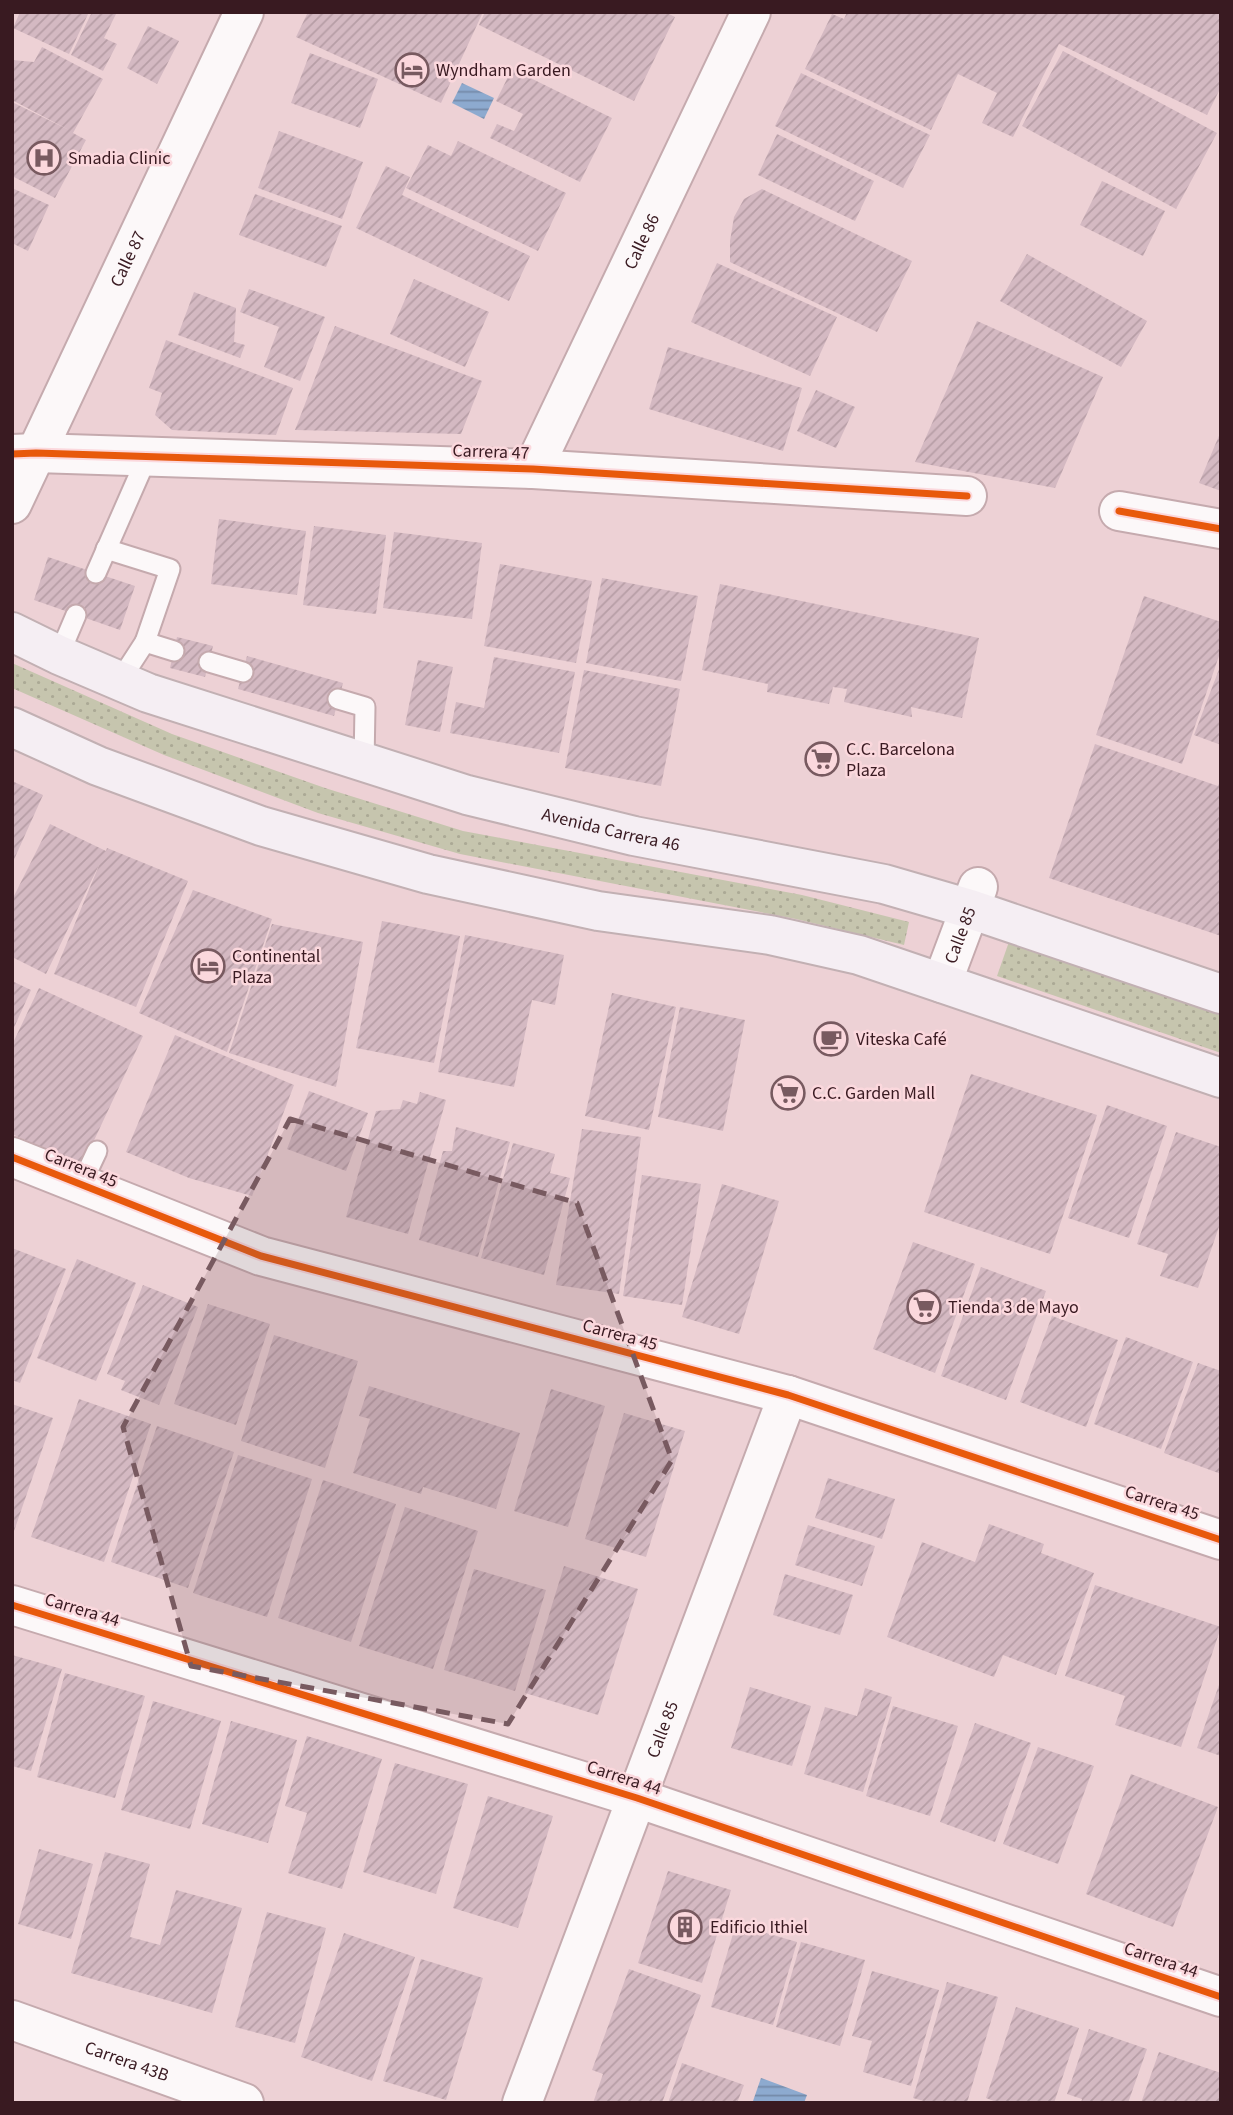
<svg xmlns="http://www.w3.org/2000/svg" width="1233" height="2115" viewBox="0 0 1233 2115" font-family="'Source Sans 3',sans-serif">
<style>
.green{fill:url(#green-dots)}
.water{fill:url(#water-rules)}
.building{fill:url(#building-hatch)}
.lines{fill:none;stroke-linecap:round;stroke-linejoin:round}
.lane-casing{stroke:#c5aaae;stroke-width:23}
.street-casing{stroke:#c5aaae;stroke-width:42}
.secondary-casing{stroke:#c5aaae;stroke-width:42}
.primary-casing{stroke:#c2b0b3;stroke-width:42}
.lane{stroke:#fcf8f9;stroke-width:19}
.street{stroke:#fcf8f9;stroke-width:38}
.secondary{stroke:#fcf8f9;stroke-width:38}
.primary{stroke:#f5eef3;stroke-width:38}
.cycleway-casing{stroke:#fbd8dd;stroke-width:11}
.cycleway{stroke:#e8590c;stroke-width:7}
.marked{fill:#785a60;fill-opacity:0.2;stroke:#785a60;stroke-width:5;stroke-dasharray:14 9;stroke-linejoin:round}
.labels{text-anchor:middle;dominant-baseline:central;stroke-width:5;stroke-linejoin:round;paint-order:stroke}
.poi-label{font-size:18px;fill:#391a21;stroke:#fbd8dd;text-anchor:start}
.street-label{font-size:18px;fill:#391a21;stroke:#fbd8dd}
</style>
<defs>
<pattern id="green-dots" width="8" height="8" patternUnits="userSpaceOnUse" patternTransform="scale(1.75)"><rect width="8" height="8" fill="#c6c5ae"/><path d="M2 2h.1M6 6h.1" fill="none" stroke="#aba995" stroke-width="1.8" stroke-linecap="round"/></pattern>
<pattern id="water-rules" width="6" height="5" patternUnits="userSpaceOnUse" patternTransform="scale(1.75)"><rect width="6" height="5" fill="#8daacf"/><path d="M0 2.5h6" fill="none" stroke="#748aa8"/></pattern>
<pattern id="building-hatch" width="6" height="6" patternUnits="userSpaceOnUse" patternTransform="scale(1.75)"><rect width="6" height="6" fill="#d4b9c2"/><path d="M-1 1l2-2M0 6l6-6M5 7l2-2" fill="none" stroke="#b79ea6"/></pattern>
</defs>
<rect width="100%" height="100%" fill="#edd1d5"/>
<g class="green">
<polygon points="12,663 172,734 325,788 463,831 802,895 909,922 904,945 796,919 460,854 318,813 164,755 12,688"/>
<polygon points="1011,936 1221,1008 1221,1053 997,976"/>
</g>
<g class="water">
<polygon points="462,83 494,98 484,119 452,103"/>
<polygon points="761,2078 807,2095 804,2103 758,2103 753,2101"/>
</g>
<g class="building">
<polygon points="20,12 89,12 69,54 13,28"/>
<polygon points="92,12 117,12 104,38 117,44 103,71 71,55"/>
<polygon points="308,12 483,12 441,103 296,37"/>
<polygon points="485,12 665,12 675,17 634,101 479,25"/>
<polygon points="847,12 1221,12 1221,87 1207,115 1059,44 1013,137 982,123 997,93 958,74 931,130 805,69 832,14 844,19"/>
<polygon points="148,26 179,41 157,84 127,68"/>
<polygon points="42,47 103,79 73,133 86,140 55,198 12,176 12,102 69,130 12,100 12,60 34,62"/>
<polygon points="1063,51 1217,133 1176,209 1022,126"/>
<polygon points="310,53 378,79 360,128 291,103"/>
<polygon points="512,69 612,118 580,182 490,138 497,124 514,131 523,114 496,101"/>
<polygon points="801,73 930,135 903,188 775,126"/>
<polygon points="279,131 363,162 342,219 258,188"/>
<polygon points="777,134 874,181 855,221 758,175"/>
<polygon points="458,141 566,193 538,251 406,188 428,145 451,156"/>
<polygon points="386,166 410,177 402,195 530,256 509,301 356,228"/>
<polygon points="1102,181 1165,211 1143,256 1080,225"/>
<polygon points="12,188 49,205 28,251 12,243"/>
<polygon points="762,189 912,261 877,332 730,262 730,241 734,217 744,199"/>
<polygon points="255,194 342,226 326,267 239,235"/>
<polygon points="1027,254 1147,321 1121,367 1000,301"/>
<polygon points="717,263 837,317 810,376 691,322"/>
<polygon points="414,279 489,312 465,367 390,334"/>
<polygon points="249,289 325,317 300,381 264,367 279,327 240,312"/>
<polygon points="194,292 236,308 234,342 245,345 240,358 178,335"/>
<polygon points="977,321 1103,377 1055,488 915,462"/>
<polygon points="335,326 482,381 461,434 295,430"/>
<polygon points="166,340 293,388 276,435 172,430 155,415 162,393 149,388"/>
<polygon points="668,347 802,388 783,451 649,409"/>
<polygon points="816,390 855,407 836,448 797,431"/>
<polygon points="1221,431 1221,491 1199,483"/>
<polygon points="219,519 306,531 297,595 211,584"/>
<polygon points="314,526 386,535 376,614 303,605"/>
<polygon points="394,532 482,543 472,619 383,608"/>
<polygon points="48,557 135,586 120,630 34,600"/>
<polygon points="500,564 592,581 576,663 484,646"/>
<polygon points="602,578 698,596 681,681 586,663"/>
<polygon points="720,584 979,638 962,718 911,707 912,717 844,702 847,689 833,687 829,704 767,692 768,684 702,670"/>
<polygon points="1144,596 1221,622 1221,650 1182,764 1096,735"/>
<polygon points="177,637 213,646 205,677 170,668"/>
<polygon points="247,656 343,683 334,716 238,689"/>
<polygon points="494,657 575,672 559,753 450,733 456,702 484,708"/>
<polygon points="418,660 453,667 440,732 405,725"/>
<polygon points="1221,664 1221,745 1194,735"/>
<polygon points="584,670 680,689 661,786 565,768"/>
<polygon points="1095,744 1218,786 1221,779 1221,936 1049,878"/>
<polygon points="12,781 43,795 12,864"/>
<polygon points="50,824 106,851 107,848 188,881 136,1007 54,974 100,863 46,974 12,957 12,900"/>
<polygon points="193,890 272,919 227,1052 139,1013"/>
<polygon points="382,921 460,936 434,1063 356,1048"/>
<polygon points="272,924 363,942 336,1087 229,1053"/>
<polygon points="465,935 564,955 555,1005 532,1000 514,1087 438,1072"/>
<polygon points="12,981 31,990 12,1032"/>
<polygon points="39,988 143,1036 82,1166 12,1134 12,1045"/>
<polygon points="612,993 676,1007 649,1130 585,1116"/>
<polygon points="680,1007 745,1020 723,1131 658,1117"/>
<polygon points="175,1035 294,1085 252,1196 189,1178 126,1152"/>
<polygon points="971,1074 1097,1115 1050,1254 924,1212"/>
<polygon points="309,1091 368,1113 346,1171 287,1149"/>
<polygon points="420,1092 446,1100 408,1234 346,1217 376,1111 400,1109 403,1100 417,1104"/>
<polygon points="1107,1105 1167,1126 1129,1238 1068,1218"/>
<polygon points="456,1127 510,1142 478,1257 419,1240 443,1151 452,1151"/>
<polygon points="582,1129 641,1137 619,1294 556,1285"/>
<polygon points="1176,1132 1221,1147 1221,1221 1198,1288 1160,1276 1168,1254 1137,1244"/>
<polygon points="513,1143 555,1154 550,1173 570,1178 544,1275 481,1258"/>
<polygon points="642,1175 701,1184 682,1305 623,1296"/>
<polygon points="722,1184 779,1201 739,1334 682,1317"/>
<polygon points="913,1242 975,1264 935,1373 873,1349"/>
<polygon points="12,1248 66,1269 20,1383 12,1380"/>
<polygon points="77,1259 136,1283 96,1381 37,1358"/>
<polygon points="981,1267 1046,1291 1006,1400 941,1376"/>
<polygon points="143,1285 198,1307 159,1405 121,1390 125,1381 107,1374"/>
<polygon points="208,1304 270,1324 236,1425 174,1404"/>
<polygon points="1052,1316 1118,1340 1086,1427 1020,1402"/>
<polygon points="274,1335 358,1361 325,1468 241,1441"/>
<polygon points="1126,1337 1193,1362 1161,1449 1094,1424"/>
<polygon points="1198,1363 1221,1371 1221,1474 1164,1453"/>
<polygon points="369,1386 520,1433 496,1509 423,1487 421,1494 353,1473 370,1419 359,1416"/>
<polygon points="551,1389 605,1406 568,1527 514,1511"/>
<polygon points="79,1399 151,1424 104,1562 31,1537"/>
<polygon points="12,1404 53,1418 13,1534 12,1534"/>
<polygon points="624,1413 685,1431 646,1557 585,1539"/>
<polygon points="157,1426 234,1452 188,1588 111,1562"/>
<polygon points="238,1455 312,1479 267,1617 193,1593"/>
<polygon points="828,1478 895,1499 882,1539 815,1518"/>
<polygon points="323,1480 396,1504 351,1642 278,1618"/>
<polygon points="405,1507 478,1531 433,1669 359,1646"/>
<polygon points="989,1524 1044,1544 1041,1553 1094,1573 1056,1675 1003,1655 994,1677 887,1637 922,1542 975,1562"/>
<polygon points="808,1525 875,1546 862,1586 795,1565"/>
<polygon points="564,1566 638,1589 598,1715 525,1693"/>
<polygon points="474,1569 546,1590 515,1691 444,1670"/>
<polygon points="785,1574 853,1595 840,1635 773,1615"/>
<polygon points="1095,1585 1221,1627 1181,1747 1115,1725 1125,1696 1065,1676"/>
<polygon points="12,1655 62,1669 31,1771 12,1766"/>
<polygon points="65,1673 145,1696 115,1798 37,1777"/>
<polygon points="1221,1679 1221,1756 1197,1748"/>
<polygon points="750,1687 811,1706 792,1766 731,1748"/>
<polygon points="865,1688 892,1697 863,1792 804,1774 825,1707 857,1716"/>
<polygon points="153,1701 221,1721 190,1829 121,1810"/>
<polygon points="893,1706 958,1726 930,1816 866,1796"/>
<polygon points="231,1721 297,1740 268,1843 202,1824"/>
<polygon points="975,1723 1031,1743 995,1842 940,1822"/>
<polygon points="307,1736 382,1759 342,1889 288,1873 307,1813 285,1806"/>
<polygon points="1038,1747 1094,1766 1058,1864 1003,1844"/>
<polygon points="395,1763 468,1784 436,1894 363,1872"/>
<polygon points="1131,1774 1218,1807 1173,1927 1086,1894"/>
<polygon points="488,1796 553,1816 518,1928 453,1908"/>
<polygon points="39,1849 93,1864 71,1939 18,1924"/>
<polygon points="105,1852 150,1864 130,1937 160,1945 176,1890 242,1908 212,2013 71,1973"/>
<polygon points="668,1871 731,1890 702,1983 638,1963"/>
<polygon points="267,1912 326,1928 295,2043 235,2027"/>
<polygon points="736,1924 797,1942 773,2025 711,2007"/>
<polygon points="344,1933 415,1957 372,2081 301,2057"/>
<polygon points="801,1942 865,1960 840,2046 776,2027"/>
<polygon points="421,1959 483,1978 446,2100 383,2081"/>
<polygon points="629,1969 701,1995 662,2103 593,2103 603,2074 592,2070"/>
<polygon points="872,1971 939,1990 911,2086 863,2072 872,2041 852,2036"/>
<polygon points="947,1982 998,1997 967,2103 931,2103 913,2098"/>
<polygon points="1016,2007 1079,2028 1054,2103 999,2103 986,2098"/>
<polygon points="1089,2029 1147,2049 1128,2103 1081,2103 1082,2099 1067,2094"/>
<polygon points="1159,2052 1221,2073 1221,2103 1141,2103"/>
<polygon points="682,2063 744,2085 737,2103 668,2103"/>
</g>
<g class="lines">
<defs>
<g id="lane">
<polyline points="106,549 170,569 145,642"/>
<polyline points="96,573 147,457"/>
<polyline points="59,655 76,615"/>
<polyline points="209,662 243,672"/>
<polyline points="119,682 145,642 174,651"/>
<polyline points="338,699 365,707 364,763"/>
<polyline points="81,1185 97,1151"/>
</g>
<g id="street">
<polyline points="12,454 36,453 533,469 967,496"/>
<path id="s1" d="M533,469L751,12"/>
<polyline points="1119,511 1221,529"/>
<path id="s2" d="M942,983L978,887"/>
<polyline points="12,1157 261,1256 788,1395 1221,1540"/>
<path id="s3" d="M12,2020L244,2103"/>
<path id="s4" d="M522,2103L788,1395"/>
</g>
<g id="secondary">
<path id="s5" d="M12,504L244,12"/>
<polyline points="12,1605 637,1798 1221,1997"/>
</g>
<g id="primary">
<path id="s6" d="M12,632L59,655L148,693L467,795L634,836L884,884L970,909L1221,994"/>
<polyline points="12,727 98,766 261,826 428,874 598,911 770,935 859,955 1221,1078"/>
</g>
</defs>
<use href="#lane" class="lane-casing"/>
<use href="#street" class="street-casing"/>
<use href="#secondary" class="secondary-casing"/>
<use href="#primary" class="primary-casing"/>
<use href="#lane" class="lane"/>
<use href="#street" class="street"/>
<use href="#secondary" class="secondary"/>
<use href="#primary" class="primary"/>
<defs>
<g id="cycleway">
<polyline points="12,454 36,453 533,469 967,496"/>
<polyline points="1119,511 1221,529"/>
<polyline points="12,1157 261,1256 788,1395 1221,1540"/>
<polyline points="12,1605 637,1798 1221,1997"/>
</g>
</defs>
<use href="#cycleway" class="cycleway-casing"/>
<use href="#cycleway" class="cycleway"/>
</g>
<path class="marked" d="M290,1119L577,1203L672,1460L508,1724L191,1666L123,1427Z"/>
<defs>
<symbol id="hotel-ring" viewBox="-11 -11 22 22"><circle r="9.5" fill="#fbd8dd" stroke="#785a60" stroke-width="1.5"/><path d="M-6-4.5h1.5V1H6V5H4.5V3h-9V5H-6ZM-4 0a1.8 1.8 0 1 1 3.6 0ZM.5 0V-2.5h3Q6-2.5 6 0Z" fill="#785a60"/></symbol>
<symbol id="hospital-ring" viewBox="-11 -11 22 22"><circle r="9.5" fill="#fbd8dd" stroke="#785a60" stroke-width="1.5"/><path d="M-5-5h3v3.5h4V-5h3V5h-3V1.5h-4V5h-3Z" fill="#785a60"/></symbol>
<symbol id="supermarket-ring" viewBox="-11 -11 22 22"><circle r="9.5" fill="#fbd8dd" stroke="#785a60" stroke-width="1.5"/><path d="M-6-5.5h2.5l.6 2H6L4.5 2H-2.5L-4.4-4H-6ZM-1.5 3.2a1.3 1.3 0 1 0 .1 0ZM3 3.2a1.3 1.3 0 1 0 .1 0Z" fill="#785a60"/></symbol>
<symbol id="cafe-ring" viewBox="-11 -11 22 22"><circle r="9.5" fill="#fbd8dd" stroke="#785a60" stroke-width="1.5"/><path d="M-5.5-4.5H6V0H3Q3 3.5 0 3.5H-2.5Q-5.5 3.5-5.5 0ZM3-3.2v2h1.7v-2ZM-6 4.5H4V6H-6Z" fill="#785a60"/></symbol>
<symbol id="building-ring" viewBox="-11 -11 22 22"><circle r="9.5" fill="#fbd8dd" stroke="#785a60" stroke-width="1.5"/><path d="M-4-6H4V6H1V3H-1V6H-4ZM-2.5-4.3h1.7v1.8h-1.7ZM.8-4.3h1.7v1.8H.8ZM-2.5-1h1.7V.8h-1.7ZM.8-1h1.7V.8H.8Z" fill="#785a60"/></symbol>
</defs>
<g fill-rule="evenodd">
<use href="#hotel-ring" x="393" y="51" width="38" height="38"/>
<use href="#hospital-ring" x="25" y="139" width="38" height="38"/>
<use href="#supermarket-ring" x="803" y="740" width="38" height="38"/>
<use href="#hotel-ring" x="189" y="947" width="38" height="38"/>
<use href="#cafe-ring" x="812" y="1020" width="38" height="38"/>
<use href="#supermarket-ring" x="769" y="1074" width="38" height="38"/>
<use href="#supermarket-ring" x="905" y="1288" width="38" height="38"/>
<use href="#building-ring" x="666" y="1908" width="38" height="38"/>
</g>
<g class="labels">
<g class="poi-label">
<text x="436" y="70">Wyndham Garden</text>
<text x="68" y="158">Smadia Clinic</text>
<text x="846" y="749">C.C. Barcelona<tspan x="846" dy="21">Plaza</tspan></text>
<text x="232" y="956">Continental<tspan x="232" dy="21">Plaza</tspan></text>
<text x="856" y="1039">Viteska Café</text>
<text x="812" y="1093">C.C. Garden Mall</text>
<text x="948" y="1307">Tienda 3 de Mayo</text>
<text x="710" y="1927">Edificio Ithiel</text>
</g>
<g class="street-label">
<text stroke="none"><textPath href="#s1" startOffset="252">Calle 86</textPath></text>
<text stroke="none"><textPath href="#s5" startOffset="271">Calle 87</textPath></text>
<text transform="translate(491 452) rotate(2)">Carrera 47</text>
<text stroke="none"><textPath href="#s6" startOffset="632">Avenida Carrera 46</textPath></text>
<text stroke="none"><textPath href="#s2" startOffset="51">Calle 85</textPath></text>
<text transform="translate(81 1168) rotate(22)">Carrera 45</text>
<text transform="translate(620 1335) rotate(15)">Carrera 45</text>
<text transform="translate(1162 1503) rotate(18)">Carrera 45</text>
<text transform="translate(82 1610) rotate(17)">Carrera 44</text>
<text stroke="none"><textPath href="#s4" startOffset="399">Calle 85</textPath></text>
<text transform="translate(624 1778) rotate(18)">Carrera 44</text>
<text transform="translate(1161 1960) rotate(19)">Carrera 44</text>
<text stroke="none"><textPath href="#s3" startOffset="122">Carrera 43B</textPath></text>
</g>
</g>
<rect width="1233" height="2115" fill="none" stroke="#391a21" stroke-width="28"/>
</svg>
